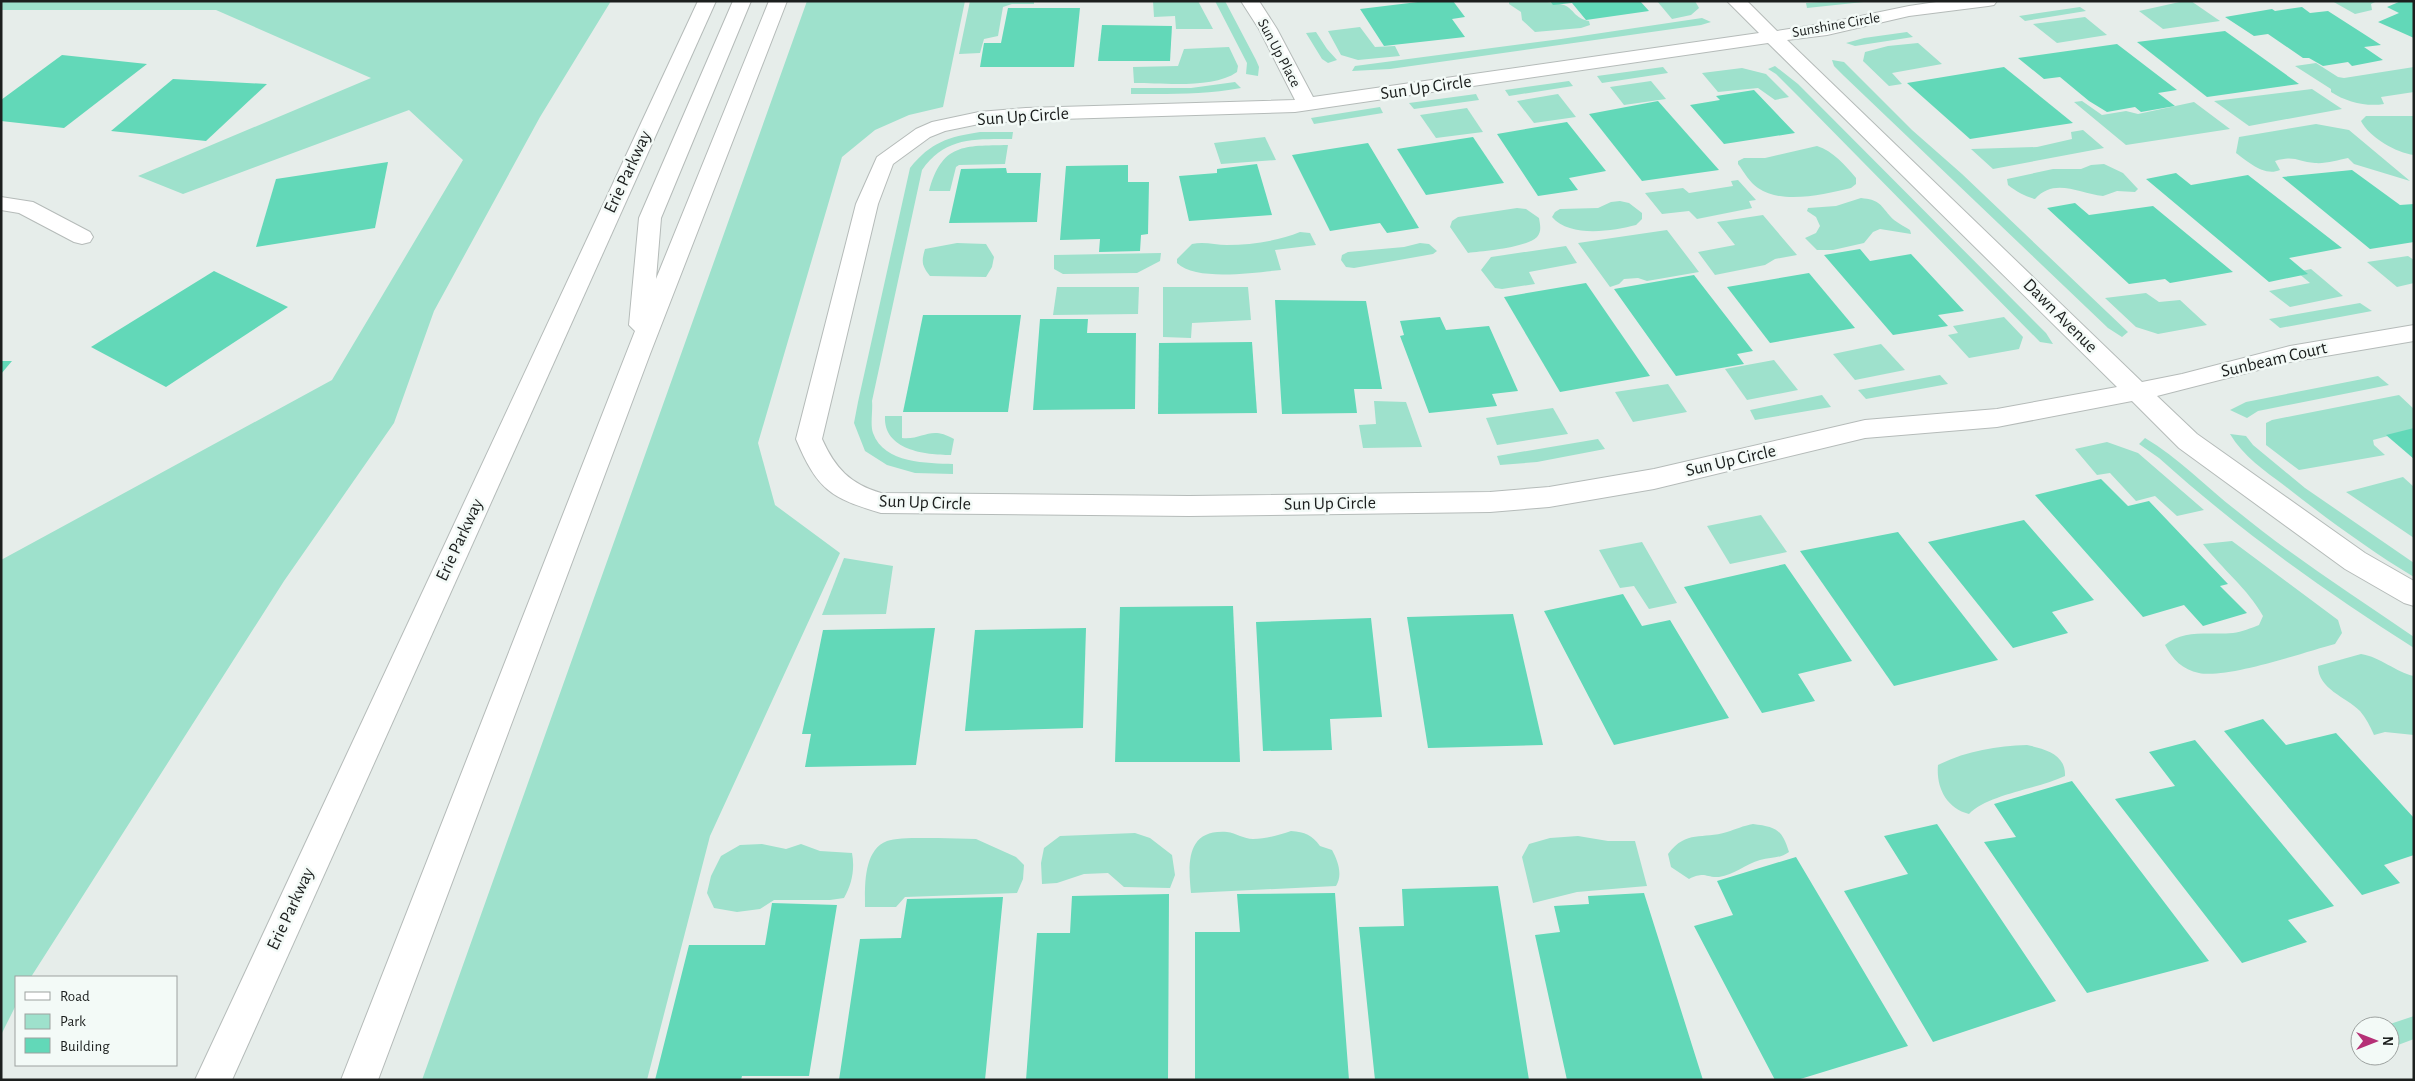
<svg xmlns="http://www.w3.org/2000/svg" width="2415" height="1081" viewBox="0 0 2415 1081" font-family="'Alegreya Sans',sans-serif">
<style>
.green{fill:#9ee1cc}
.building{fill:#62d8b8}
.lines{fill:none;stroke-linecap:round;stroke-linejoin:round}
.minor-casing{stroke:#b5bbb9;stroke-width:2}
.secondary-casing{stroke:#b5bbb9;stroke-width:2}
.minor{fill:#fff;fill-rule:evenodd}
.secondary{fill:#fff;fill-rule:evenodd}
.labels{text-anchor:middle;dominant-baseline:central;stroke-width:5;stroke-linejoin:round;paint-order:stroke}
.far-street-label{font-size:15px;fill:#1c1f1e;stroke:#f3faf7}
.street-label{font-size:18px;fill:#1c1f1e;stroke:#f3faf7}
</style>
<rect width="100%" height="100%" fill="#e6edea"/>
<g class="green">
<polygon points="1,1 611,1 540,117 434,311 394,423 284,581 31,977 16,977 16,1005 1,1035 1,560 332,380 463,160 409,110 183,194 138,176 371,78 216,10 1,10"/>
<polygon points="807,1 965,1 943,107 909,115 875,130 842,157 758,443 775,505 840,553 710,836 647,1080 422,1080"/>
<polygon points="970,1 1034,1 1034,4 1012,4 1003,7 998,36 984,39 980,53 959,54"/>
<polygon points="1153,1 1198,1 1213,29 1176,29 1175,16 1154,17"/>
<polygon points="1215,1 1225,1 1256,60 1259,67 1258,76 1246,74 1247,63"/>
<path d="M1509,1C1526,1 1547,0 1564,5C1573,8 1575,19 1589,21L1590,25L1581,28L1535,32L1522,20L1521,12L1509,4Z"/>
<polygon points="1657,1 1695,1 1699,8 1691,15 1672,19"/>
<polygon points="1834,1 1873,1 1807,8 1806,3"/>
<polygon points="2184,1 2191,1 2220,21 2163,29 2139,11"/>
<polygon points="2332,1 2377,1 2371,4 2372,10 2355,14"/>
<polygon points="2080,7 2086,11 2025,21 2019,16"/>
<polygon points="2085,17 2107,35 2057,43 2033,24"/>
<polygon points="1702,18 1711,22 1701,25 1390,69 1352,71 1355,66 1561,39"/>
<polygon points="1360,27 1375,47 1395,46 1400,56 1358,60 1341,55 1328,31"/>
<polygon points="1316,32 1327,49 1337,60 1328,63 1322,59 1306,33"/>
<polygon points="1907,32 1913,37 1855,46 1846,43 1864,38"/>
<polygon points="1918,43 1942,64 1892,73 1902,84 1889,86 1863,61 1865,52 1888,46"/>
<path d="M1229,47L1238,66L1237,72C1213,89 1164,83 1134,83L1133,67L1178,66L1184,49Z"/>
<polygon points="1832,60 1844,62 1912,130 1962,174 2128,332 2122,337 2108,328 1844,76 1834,66"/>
<path d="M2316,63L2338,77L2344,78L2414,67V92L2381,97L2384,104C2367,107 2346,102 2331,92V89L2295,66Z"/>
<polygon points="1775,66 1798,84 2046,333 2053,344 2040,342 1800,98 1776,74 1768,69"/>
<polygon points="1663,67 1668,73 1602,83 1597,76"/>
<polygon points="1742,68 1766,74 1789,97 1775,100 1758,88 1718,92 1702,73"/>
<polygon points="1569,81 1573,86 1509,96 1505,90"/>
<polygon points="1651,81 1666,99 1624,105 1610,87"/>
<path d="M1235,82L1241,88C1204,95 1168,94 1131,94V88H1191Z"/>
<polygon points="2312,89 2342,109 2249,126 2214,101"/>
<polygon points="1476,94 1479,100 1414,109 1409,103"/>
<polygon points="1558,94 1576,117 1534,123 1517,101"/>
<polygon points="2082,101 2102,115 2126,111 2138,114 2194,102 2230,129 2126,145 2074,102"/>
<polygon points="1380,107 1383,113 1314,124 1311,118"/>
<polygon points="1467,108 1483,132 1436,138 1420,115"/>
<path d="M2366,116H2414V155C2396,153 2369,137 2361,121Z"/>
<path d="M2316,124L2349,130L2410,181L2354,164L2348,158C2338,160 2325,164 2315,163C2298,162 2295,155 2275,161L2280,170C2264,177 2247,161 2236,153L2239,137Z"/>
<polygon points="2083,130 2104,148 1993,169 1971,149 2037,147 2072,139 2071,132"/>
<path d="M980,132H1013L1012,139C974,139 945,137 922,170L872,401C873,410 870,425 873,433C884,464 928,463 953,464V474L915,473L887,465L865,451L854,423L858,402L910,168C931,142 948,137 980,132Z"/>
<polygon points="1265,137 1276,160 1221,164 1214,143"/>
<path d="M1008,145L1005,164L959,165L956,167L950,191H929C942,143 964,146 1008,145Z"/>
<path d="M1817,146C1833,151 1845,165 1856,178V184L1851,188C1824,194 1783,205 1758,188C1750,183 1744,172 1738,164V161L1744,158H1765Z"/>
<path d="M2104,164L2123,173L2138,189L2135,192L2117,191L2103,196C2079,194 2055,177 2035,199C2024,196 2017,192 2008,185L2007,179L2053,169H2081L2091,165Z"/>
<polygon points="1738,180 1756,200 1749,201 1752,208 1697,219 1689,211 1662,214 1645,193 1683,188 1689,193 1733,186 1731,181"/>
<path d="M1861,198C1879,200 1879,203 1890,216C1895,222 1904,226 1910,230L1911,234L1880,229L1873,232L1864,243L1833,250H1817L1805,238L1816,233L1820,226L1816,217L1807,211L1808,208L1836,206Z"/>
<path d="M1620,201L1629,203L1642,213V219L1636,225C1613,231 1570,238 1552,217L1555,212L1560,209L1598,208L1611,202Z"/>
<path d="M1517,208L1526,209L1539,218C1540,225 1542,231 1537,237C1526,248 1484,251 1468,253L1450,227L1452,221L1458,217Z"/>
<polygon points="1763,215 1797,255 1775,259 1765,265 1715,275 1698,252 1735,245 1717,222"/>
<polygon points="1667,230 1699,272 1647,281 1638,278 1624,279 1619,284 1610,287 1578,243"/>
<path d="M1300,232L1310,233L1316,245L1275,250L1281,270C1257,272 1196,282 1177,263V259L1192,244C1204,241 1215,245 1227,245C1251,245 1278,241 1300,232Z"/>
<path d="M957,243L986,244L994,257L992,267L986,277L930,276C922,266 921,262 925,249Z"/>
<polygon points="1420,243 1429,244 1437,251 1433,254 1354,268 1346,267 1341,260 1342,255 1348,252 1404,247"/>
<polygon points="1566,246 1577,263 1529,272 1535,284 1502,289 1495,288 1481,270 1491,257"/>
<polygon points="1161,253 1160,261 1137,273 1063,274 1054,269 1054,255"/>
<polygon points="2408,256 2414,260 2414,283 2397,287 2367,262"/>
<polygon points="2311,269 2343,296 2290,307 2269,291 2310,283 2297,272"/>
<polygon points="1057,287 1139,287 1138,314 1053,315"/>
<polygon points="1163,287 1248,287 1251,320 1192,323 1191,338 1163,337"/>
<polygon points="2146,293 2159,302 2180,300 2207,325 2158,334 2136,327 2105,298"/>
<polygon points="2360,303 2372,311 2280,328 2269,319"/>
<polygon points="2004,317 2023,337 2019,349 1969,358 1948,335 1958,333 1953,326"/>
<polygon points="1881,344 1905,370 1855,380 1833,354"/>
<polygon points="1774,360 1798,390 1747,400 1725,369"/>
<polygon points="1940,375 1948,384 1866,399 1858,390"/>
<polygon points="2378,376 2389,385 2258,411 2247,418 2230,410 2246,402"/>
<polygon points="1668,384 1687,412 1633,422 1615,392"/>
<polygon points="1822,395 1831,407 1755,420 1750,410"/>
<polygon points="2399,395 2414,409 2414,429 2373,440 2374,445 2385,455 2299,470 2266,445 2266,423 2272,420"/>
<polygon points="1374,401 1406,402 1422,447 1363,448 1359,425 1376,424"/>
<polygon points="1553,408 1568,434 1497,445 1486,418"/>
<path d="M885,416H902V438C924,440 930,425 954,439L951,455C925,455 883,450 885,416Z"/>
<path d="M2230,434L2246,436L2253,445L2305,488L2414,563V577C2369,550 2326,518 2285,486C2265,471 2243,456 2230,434Z"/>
<path d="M2145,438C2179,458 2206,487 2237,511C2293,557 2354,596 2414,637V648C2324,591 2238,529 2159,458L2139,444Z"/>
<polygon points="1598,439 1605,449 1537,462 1500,465 1497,456"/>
<polygon points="2107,442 2138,453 2204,510 2177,516 2155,496 2136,501 2110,473 2097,475 2075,449"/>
<polygon points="2403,477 2414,487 2414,538 2346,492"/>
<polygon points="1761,515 1787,552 1730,564 1707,526"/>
<path d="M2232,541L2338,620L2342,633L2335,644C2305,652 2227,679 2199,673C2183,670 2172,659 2165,645C2183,629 2210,635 2233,633C2242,632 2251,628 2259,625L2263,616C2248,589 2222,569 2203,544Z"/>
<polygon points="1642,542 1677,603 1649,609 1634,586 1620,588 1599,550"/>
<polygon points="844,558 893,566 886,614 822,615"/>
<path d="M2361,654C2381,657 2395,672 2414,676V735L2385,732L2374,735C2370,726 2366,718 2360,711C2346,697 2318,689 2318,666Z"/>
<path d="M2027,745C2045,749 2066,754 2065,776C2038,789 1988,794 1969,814C1946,808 1936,787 1938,765C1966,751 1996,746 2027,745Z"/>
<path d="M1753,824C1776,827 1782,829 1789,852C1779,859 1771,857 1760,860C1746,864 1734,875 1719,877C1705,878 1706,871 1689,879L1671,867L1668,854C1687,829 1702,840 1727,832C1736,829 1743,826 1753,824Z"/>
<path d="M1291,831C1305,832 1312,835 1320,846L1332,850C1338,861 1343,875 1336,886L1191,893C1188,863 1186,829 1227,832C1236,833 1244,839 1253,839C1266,839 1279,835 1291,831Z"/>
<polygon points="1135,833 1150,838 1172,855 1175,875 1170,888 1124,887 1108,873 1084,874 1057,883 1042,884 1041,863 1044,848 1060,836"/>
<polygon points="1578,836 1608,841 1635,841 1647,886 1577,892 1533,903 1522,857 1529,844 1550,838"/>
<path d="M938,838L976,839L1016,857L1024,865L1023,879L1017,893L905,897L896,907H865C865,887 863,850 887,841C897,837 926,838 938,838Z"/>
<path d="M762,844L786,849L801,844L820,851L852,853C855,869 852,884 844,898L830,900H774L760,909L737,912L714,908L707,893L711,876L721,856L740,845Z"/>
<polygon points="2414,1016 2414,1039 2390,1048 2390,1026 2384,1026"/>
</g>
<g class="building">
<polygon points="1426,1 1453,1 1465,17 1452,19 1465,37 1384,46 1360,9"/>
<polygon points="1550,1 1640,1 1649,11 1586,20 1572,3 1553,5"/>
<polygon points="2401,1 2414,1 2414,38 2378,22 2399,13 2387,7"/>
<polygon points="2302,7 2310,13 2328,11 2381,45 2364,47 2383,60 2352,66 2348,62 2323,66 2309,58 2303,58 2268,34 2254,36 2225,17 2272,9 2275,11"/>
<polygon points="1008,8 1080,8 1074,67 980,67 984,43 1001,43"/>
<polygon points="1102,25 1172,26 1170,61 1098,61"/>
<polygon points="2225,31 2299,84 2207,97 2137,42"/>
<polygon points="2117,44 2177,90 2158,93 2175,106 2141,112 2135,107 2107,112 2089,101 2060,77 2044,79 2018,58"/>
<polygon points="62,55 147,64 64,128 1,121 1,100"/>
<polygon points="2004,67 2073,123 1970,139 1907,83"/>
<polygon points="173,79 267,84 206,141 111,131"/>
<polygon points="1754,90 1795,133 1724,144 1690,105 1720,100 1716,96"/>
<polygon points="1658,101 1719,170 1642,181 1589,114"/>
<polygon points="1567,122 1606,171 1569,178 1578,190 1538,196 1497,134"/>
<polygon points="1473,137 1504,183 1426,195 1397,149"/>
<polygon points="1368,143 1419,228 1387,233 1380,223 1330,231 1292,155"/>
<polygon points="388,162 375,228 256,247 276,179"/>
<polygon points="1257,164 1272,215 1189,221 1179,176 1217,173 1217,169"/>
<polygon points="1128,165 1128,182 1149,182 1148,234 1141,235 1140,251 1099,252 1100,239 1060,240 1066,166"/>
<polygon points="1006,168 1007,173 1041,173 1037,222 949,223 961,169"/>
<polygon points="2352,170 2400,205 2414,204 2414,242 2370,249 2282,177"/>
<polygon points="2176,173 2191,185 2248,175 2342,248 2289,258 2308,274 2269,282 2146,179"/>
<polygon points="2075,203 2089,215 2153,206 2233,272 2170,283 2165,279 2129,284 2047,208"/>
<polygon points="1860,249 1870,261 1911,254 1964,311 1938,315 1948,326 1893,335 1824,255"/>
<polygon points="214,271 288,307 166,387 91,347"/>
<polygon points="1809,273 1855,328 1770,343 1727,287"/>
<polygon points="1694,275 1753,351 1737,354 1744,364 1676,376 1614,289"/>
<polygon points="1586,283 1650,376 1560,392 1504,297"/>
<polygon points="1275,300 1366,301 1382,389 1354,389 1357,413 1282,414"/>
<polygon points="923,315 1021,315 1008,412 903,412"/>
<polygon points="1440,317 1446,330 1489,326 1518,391 1492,394 1497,406 1429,413 1400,336 1404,335 1400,321"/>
<polygon points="1040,319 1088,319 1087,333 1136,333 1135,409 1033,410"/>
<polygon points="1252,342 1257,413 1158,414 1159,343"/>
<polygon points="1,361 12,361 1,374"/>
<polygon points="2414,428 2414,459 2386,435"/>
<polygon points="2101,479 2128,506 2149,501 2228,584 2220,586 2247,613 2203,626 2184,605 2143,617 2035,495"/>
<polygon points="2024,520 2094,600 2052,612 2068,633 2013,648 1928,542"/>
<polygon points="1898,532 1998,660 1894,686 1800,551"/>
<polygon points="1785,564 1852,661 1798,674 1815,701 1762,713 1684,587"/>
<polygon points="1623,594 1642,626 1670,620 1729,718 1614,745 1544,611"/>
<polygon points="1233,606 1240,762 1115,762 1120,607"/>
<polygon points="1513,614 1543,745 1428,748 1407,617"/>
<polygon points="1371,618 1382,717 1330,719 1332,750 1263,751 1256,622"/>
<polygon points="935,628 916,765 805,767 811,734 802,734 823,630"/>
<polygon points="1086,628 1083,728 965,731 975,630"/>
<polygon points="2263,719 2286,745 2336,733 2414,818 2414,855 2384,865 2400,883 2362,895 2224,731"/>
<polygon points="2195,740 2334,906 2288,920 2307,942 2242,963 2115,799 2175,786 2149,752"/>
<polygon points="2072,781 2209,961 2087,993 1984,842 2016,837 1994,804"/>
<polygon points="1937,824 2056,1001 1933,1042 1844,891 1908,874 1884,836"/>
<polygon points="1796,857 1908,1046 1797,1080 1775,1080 1694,926 1733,915 1717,881"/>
<polygon points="1498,886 1529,1080 1375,1080 1359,927 1404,926 1402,889"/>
<polygon points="1335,893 1349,1080 1195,1080 1195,932 1240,932 1237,894"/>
<polygon points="1644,893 1703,1080 1567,1080 1535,935 1560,932 1554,906 1589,904 1588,896"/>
<polygon points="1169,894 1168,1080 1026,1080 1037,933 1070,933 1072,896"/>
<polygon points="1003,897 985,1080 839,1080 860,939 901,938 907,899"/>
<polygon points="772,903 837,905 809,1076 742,1076 741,1080 655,1080 689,945 765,945"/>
</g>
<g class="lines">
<defs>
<g id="minor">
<path d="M1241,1H1259L1277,29L1313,97L1759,33L1727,1H1747L1777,31L1827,23L1909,6L1943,1H1997L1994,5L1988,6L1909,16L1827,35L1787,40L2142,382L2182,374L2290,346L2414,325V341L2290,362L2157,396L2197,434L2365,553L2414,581V606L2404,603L2345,569L2179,448L2132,401L1997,427L1865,438L1654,489L1549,507L1490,512L1189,516L881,513C830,498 817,489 796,439L856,204L877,157L916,129L932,122L979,112L1026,108L1295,100L1259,29ZM1768,43L2117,387L1997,409L1865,420L1654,469L1549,487L1490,492L1189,496L881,493C850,484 835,468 822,439L878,204L893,164L930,137L945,131L979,124L1026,120L1295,112Z"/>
<polygon points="1,197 33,202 90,232 93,237 90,242 82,244 74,242 19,213 1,210"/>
</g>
<g id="secondary">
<polygon points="698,1 716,1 232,1080 195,1080"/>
<polygon points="733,1 751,1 661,218 656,279 769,1 787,1 650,354 378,1080 341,1080 635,331 629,325 639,218"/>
</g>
</defs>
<use href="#minor" class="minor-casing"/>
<use href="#secondary" class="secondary-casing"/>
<use href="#minor" class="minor"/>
<use href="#secondary" class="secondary"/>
</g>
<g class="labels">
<g class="far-street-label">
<text transform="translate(1836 25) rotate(-10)">Sunshine Circle</text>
<text transform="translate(1279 53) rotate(62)">Sun Up Place</text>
</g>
<g class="street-label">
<text transform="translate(1426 88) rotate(-8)">Sun Up Circle</text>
<text transform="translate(1023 117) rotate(-4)">Sun Up Circle</text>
<text transform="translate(628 172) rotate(-65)">Erie Parkway</text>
<text transform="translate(2060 316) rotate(45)">Dawn Avenue</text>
<text transform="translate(2274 360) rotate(-13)">Sunbeam Court</text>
<text transform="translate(1731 461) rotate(-13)">Sun Up Circle</text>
<text transform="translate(925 503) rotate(2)">Sun Up Circle</text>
<text transform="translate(1330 504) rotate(-1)">Sun Up Circle</text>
<text transform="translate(460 540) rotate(-65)">Erie Parkway</text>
<text transform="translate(291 909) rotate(-65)">Erie Parkway</text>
</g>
</g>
<rect width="2415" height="1081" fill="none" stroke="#1c1f1e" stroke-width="5"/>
<rect x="15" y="976" width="162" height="90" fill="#f3faf7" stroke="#9da2a0"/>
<rect x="25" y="992" width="25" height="8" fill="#ffffff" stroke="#9da2a0"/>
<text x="60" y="1001" font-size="15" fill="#1c1f1e">Road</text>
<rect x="25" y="1014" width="25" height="15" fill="#9ee1cc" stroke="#9da2a0"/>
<text x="60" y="1026" font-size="15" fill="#1c1f1e">Park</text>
<rect x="25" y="1038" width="25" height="15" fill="#62d8b8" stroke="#9da2a0"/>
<text x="60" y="1051" font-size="15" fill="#1c1f1e">Building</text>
<g transform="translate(2375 1041) rotate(90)"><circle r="24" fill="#f3faf7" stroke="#9da2a0"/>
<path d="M0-4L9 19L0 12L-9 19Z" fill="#b53076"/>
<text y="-8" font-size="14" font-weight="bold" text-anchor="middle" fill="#1c1f1e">N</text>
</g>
</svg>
